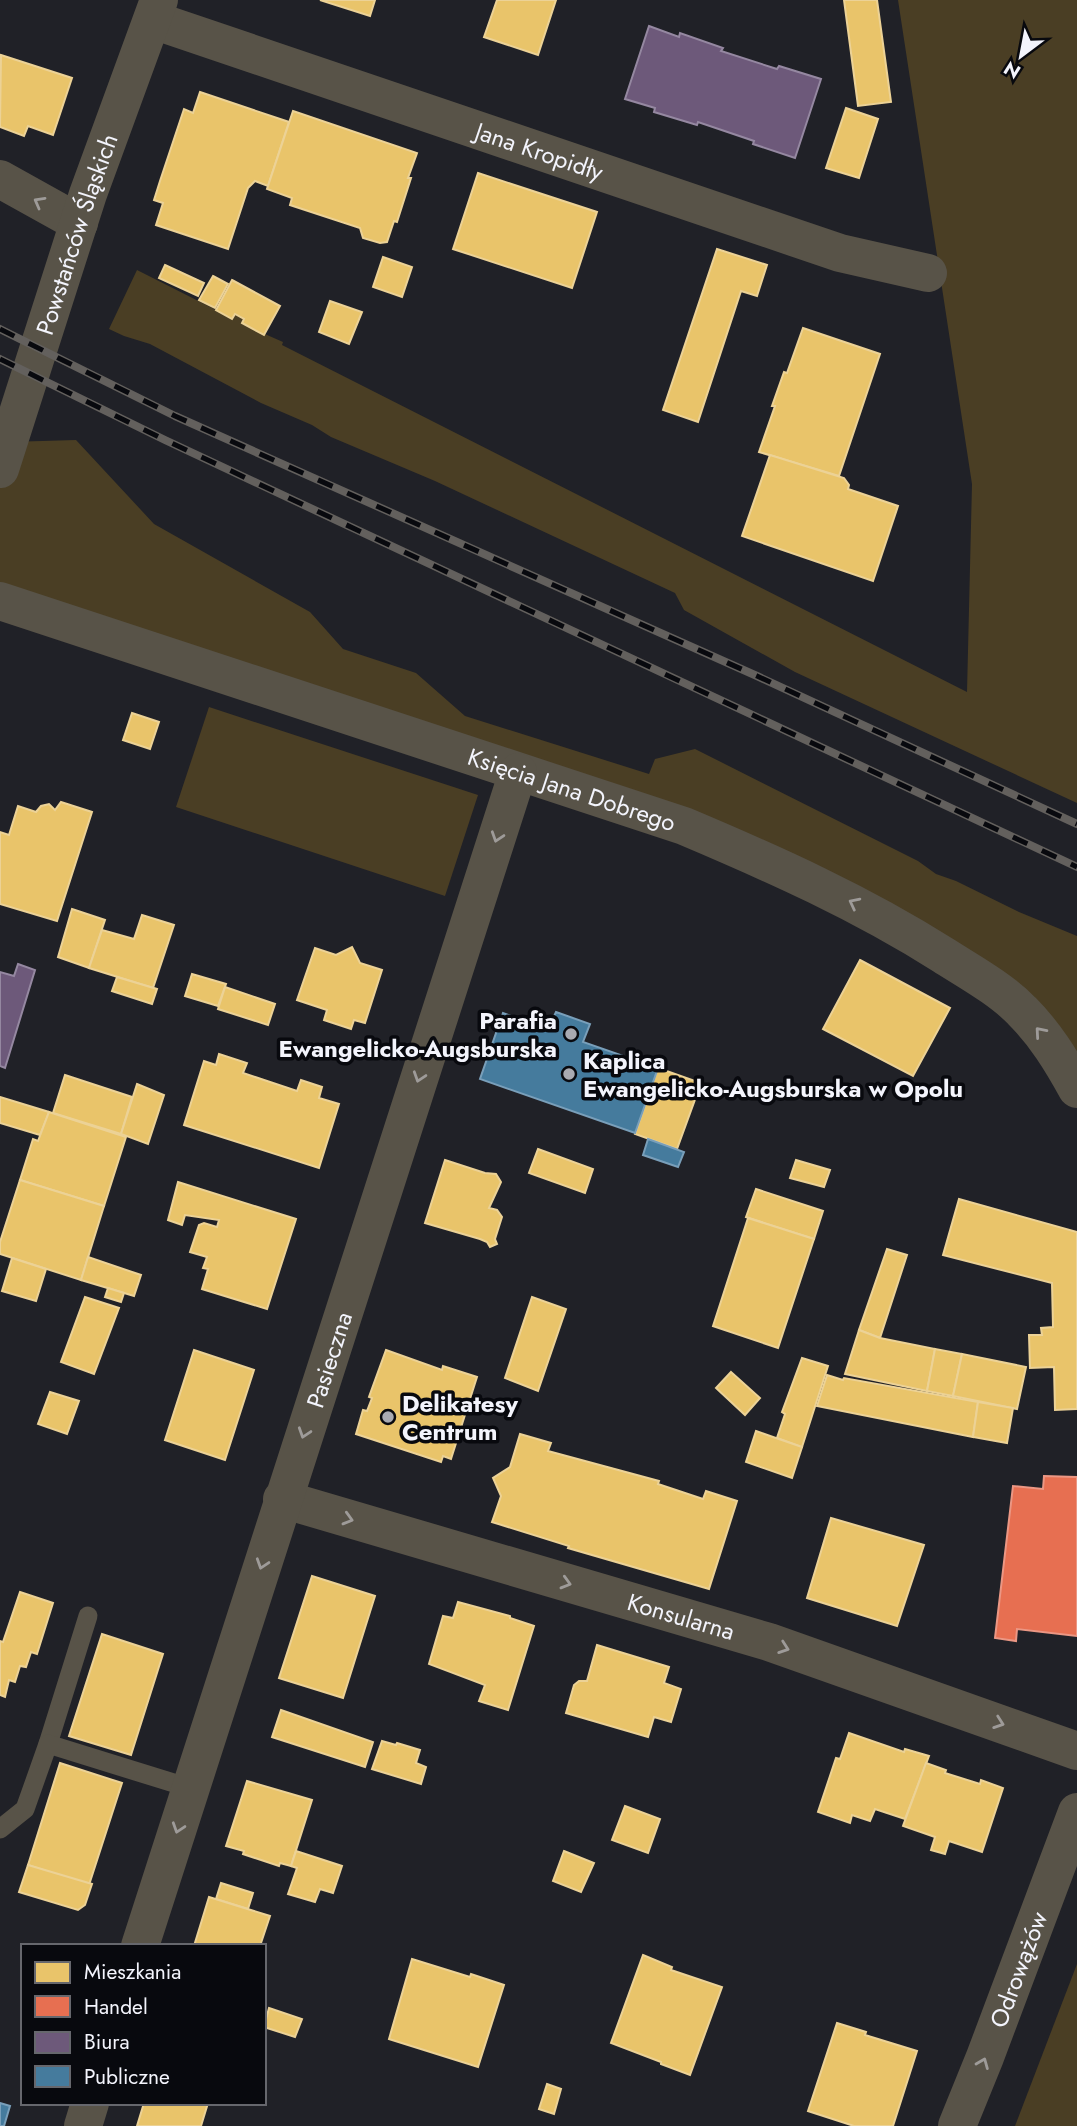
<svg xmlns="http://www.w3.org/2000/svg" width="1077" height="2126" viewBox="0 0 1077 2126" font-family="Jost,sans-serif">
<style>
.green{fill:#4a3e24}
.homes{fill:#e9c46a;stroke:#ecd296;stroke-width:2}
.shops{fill:#e76f51;stroke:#eb9784;stroke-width:2}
.offices{fill:#6d597a;stroke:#9588a1;stroke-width:2}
.public{fill:#457b9d;stroke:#799fba;stroke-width:2}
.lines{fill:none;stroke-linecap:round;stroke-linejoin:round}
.lane{stroke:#585348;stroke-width:19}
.street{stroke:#585348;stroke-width:38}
.rail-casing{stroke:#63605d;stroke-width:8}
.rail{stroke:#08090e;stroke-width:5;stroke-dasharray:16;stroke-linecap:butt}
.oneway{stroke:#9e9b99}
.poi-dot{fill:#a9aab1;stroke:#08090e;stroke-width:2.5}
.labels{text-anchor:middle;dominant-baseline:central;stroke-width:7;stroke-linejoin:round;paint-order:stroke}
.street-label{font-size:24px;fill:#f3f4fc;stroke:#08090e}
.poi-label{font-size:24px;font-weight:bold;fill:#f3f4fc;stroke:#08090e;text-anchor:start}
</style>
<rect width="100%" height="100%" fill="#202127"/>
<g class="green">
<polygon points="898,0 1077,0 1077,803 795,672 684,610 675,593 435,481 331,437 312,425 261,403 150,344 124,336 109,329 137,270 232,318 235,314 244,319 242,324 283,342 282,345 967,692 972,484"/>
<polygon points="76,440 154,524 310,612 343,649 416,673 465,716 649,774 655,759 695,749 918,861 936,874 956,881 1019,912 1077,936 1077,1089 1056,1050 855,903 0,601 0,469 8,442"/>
<polygon points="209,707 478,795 445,896 176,807"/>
<polygon points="1077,1964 1077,2126 1015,2126"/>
</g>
<g class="homes">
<polygon points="320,0 375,0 370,16"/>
<polygon points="497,0 556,0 538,55 484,37"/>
<polygon points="844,0 877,0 891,102 858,106"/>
<polygon points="1,55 72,78 53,135 28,126 24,136 0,127"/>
<polygon points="200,92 289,122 268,186 255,181 248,188 228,249 156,225 163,203 154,200 160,181 184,109 193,113"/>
<polygon points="846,108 878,119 859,178 826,168"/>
<polygon points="293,111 417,153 408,178 411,178 397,222 394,221 387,242 380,243 363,238 360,228 290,205 292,198 267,189"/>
<polygon points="478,173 597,212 572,288 453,249"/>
<polygon points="717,249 767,265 757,296 741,291 698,422 663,410"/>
<polygon points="383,257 412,267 402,297 373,287"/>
<polygon points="165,265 204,283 198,296 159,278"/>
<polygon points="213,276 228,284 215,308 199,300"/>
<polygon points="232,280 280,306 264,335 242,323 244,319 235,314 232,319 216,310"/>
<polygon points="330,301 362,312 349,344 319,332"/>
<polygon points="803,328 880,354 839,476 759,452 775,406 772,406 784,372 787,373"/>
<polygon points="770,455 844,478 849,485 848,489 898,506 873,581 742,536"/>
<polygon points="132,713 159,722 150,749 123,740"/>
<polygon points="61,802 92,812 57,921 0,904 0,832 9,835 18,806 36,812 41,806 49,804 55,810"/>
<polygon points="72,909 105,920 89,968 58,957"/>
<polygon points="142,915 174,925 153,988 89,968 102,930 134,939"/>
<polygon points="352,947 360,963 382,970 365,1023 354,1020 351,1029 324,1020 327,1010 297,1000 315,948 336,955"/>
<polygon points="860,960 950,1008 913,1076 823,1029"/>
<polygon points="192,974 226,984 218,1006 185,996"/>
<polygon points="117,977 157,989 152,1004 112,991"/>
<polygon points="225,987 275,1004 268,1025 218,1009"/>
<polygon points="219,1054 247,1063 243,1073 297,1091 301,1080 322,1087 319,1098 339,1104 319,1168 184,1125 204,1061 216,1065"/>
<polygon points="658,1068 701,1083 677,1149 635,1134"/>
<polygon points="65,1075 132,1097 121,1134 53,1113"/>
<polygon points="137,1084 164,1095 148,1144 121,1134"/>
<polygon points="0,1097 49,1112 40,1135 0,1123"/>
<polygon points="49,1112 126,1137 104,1206 20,1180 33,1139 38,1141"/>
<polygon points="538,1149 593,1169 585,1193 529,1173"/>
<polygon points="445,1160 485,1173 496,1174 501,1182 489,1208 497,1210 502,1217 495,1239 497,1244 490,1247 487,1242 480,1239 425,1223"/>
<polygon points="796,1160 830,1170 824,1187 790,1178"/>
<polygon points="20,1180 104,1206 81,1280 0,1254 0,1242"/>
<polygon points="178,1182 296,1219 267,1309 202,1289 208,1269 203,1268 207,1257 190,1252 199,1225 204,1223 217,1227 219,1220 185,1215 182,1225 168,1220"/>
<polygon points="756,1189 823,1211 814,1239 746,1217"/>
<polygon points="959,1199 1077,1232 1077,1409 1055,1410 1054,1367 1030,1368 1029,1335 1042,1335 1041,1328 1053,1327 1052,1283 943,1255"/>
<polygon points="748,1218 814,1239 778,1348 713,1326"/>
<polygon points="887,1249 907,1255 880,1338 859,1330"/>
<polygon points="88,1257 141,1275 134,1296 81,1280"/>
<polygon points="12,1258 46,1269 36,1301 2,1291"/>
<polygon points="108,1288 124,1293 121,1302 105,1297"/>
<polygon points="85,1297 119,1308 94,1374 61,1362"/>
<polygon points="532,1297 566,1309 538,1391 505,1378"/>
<polygon points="859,1330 880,1338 935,1349 927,1391 845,1374"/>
<polygon points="935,1349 962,1354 953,1396 927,1391"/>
<polygon points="194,1350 254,1370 225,1460 165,1440"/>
<polygon points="386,1350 442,1370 443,1366 477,1377 451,1459 443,1456 441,1462 356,1434 363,1410 367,1411 372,1398 369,1397"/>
<polygon points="962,1354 1026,1367 1017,1409 953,1396"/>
<polygon points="802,1358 828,1366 802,1447 777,1438 785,1414 782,1412"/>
<polygon points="731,1372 760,1398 745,1415 716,1388"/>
<polygon points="827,1375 843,1380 844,1378 978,1402 973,1437 817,1406"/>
<polygon points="50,1392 79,1401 67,1434 38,1424"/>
<polygon points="978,1402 1013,1408 1007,1443 973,1437"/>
<polygon points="756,1431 802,1447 792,1478 746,1462"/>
<polygon points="520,1434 551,1443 548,1451 659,1481 658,1484 703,1499 706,1491 737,1501 709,1589 568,1548 569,1546 492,1522 501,1496 493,1478 510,1467"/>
<polygon points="831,1518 924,1545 897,1626 807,1598"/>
<polygon points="312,1576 375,1596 343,1698 279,1678"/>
<polygon points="20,1592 53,1603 37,1654 31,1652 26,1667 20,1666 15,1682 9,1680 5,1697 0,1695 0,1641 3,1642"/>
<polygon points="458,1602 510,1616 510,1618 534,1626 508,1710 479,1701 485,1685 429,1664 443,1616 453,1618"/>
<polygon points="102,1634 163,1654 131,1755 69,1736"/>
<polygon points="597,1645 669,1667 664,1683 681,1689 671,1722 654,1717 648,1737 566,1713 574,1685 579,1681 587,1681"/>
<polygon points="281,1710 373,1742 365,1767 272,1737"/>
<polygon points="849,1733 904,1752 905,1749 929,1756 905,1819 875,1809 870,1821 852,1815 850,1823 818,1812 836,1758 840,1759"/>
<polygon points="382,1741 396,1745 397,1743 420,1750 416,1763 426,1767 421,1784 372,1769"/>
<polygon points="60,1763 122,1783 89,1885 28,1865"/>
<polygon points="926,1763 946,1770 945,1773 980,1784 981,1780 1003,1788 982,1852 949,1841 945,1854 931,1850 935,1837 903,1826"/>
<polygon points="247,1781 312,1800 291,1866 280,1863 279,1866 243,1854 244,1851 226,1846"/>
<polygon points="625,1806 660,1819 648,1853 612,1840"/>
<polygon points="296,1851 342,1866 333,1893 320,1889 315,1902 288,1894 297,1868 291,1866"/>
<polygon points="564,1851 594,1863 581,1892 553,1881"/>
<polygon points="28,1865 92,1884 85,1905 78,1910 19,1892"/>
<polygon points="221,1883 253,1893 248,1909 216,1899"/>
<polygon points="209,1897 270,1916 260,1946 194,1946"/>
<polygon points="643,1955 672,1967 671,1970 722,1987 690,2075 661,2064 661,2062 611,2043"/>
<polygon points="412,1959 470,1977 471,1974 504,1985 478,2067 389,2039"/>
<polygon points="269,2008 302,2019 295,2037 264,2027"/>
<polygon points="837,2023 866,2032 865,2035 917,2051 893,2126 854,2126 808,2111"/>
<polygon points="547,2084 561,2089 554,2114 539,2109"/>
<polygon points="144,2103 208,2103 201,2126 137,2126"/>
</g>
<polygon class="shops" points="1044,1476 1077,1477 1077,1636 1017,1629 1016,1641 995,1638 1013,1486 1043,1489"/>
<g class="offices">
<polygon points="649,26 679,37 680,33 723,48 721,51 777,69 779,66 821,79 795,158 753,144 754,141 698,122 697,125 654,112 655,108 625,99"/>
<polygon points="18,964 35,970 5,1068 0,1066 0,972 14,976"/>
</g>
<g class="public">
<polygon points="556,1012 590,1024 583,1042 658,1068 635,1133 480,1079 503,1013 548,1029"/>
<polygon points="648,1139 684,1152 678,1167 643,1155"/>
<polygon points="0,2103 10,2106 4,2126 0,2126"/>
</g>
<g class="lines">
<g class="lane">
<polyline points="48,1744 88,1616"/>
<polyline points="0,1829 25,1809 48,1744 190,1788"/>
</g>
<g class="street">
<path id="s1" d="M153,20L840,253L928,273"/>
<polyline points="0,179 79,223"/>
<path id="s2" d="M0,469L88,194L159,0"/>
<path id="s3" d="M0,601L684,826C774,864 861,903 943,955C968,971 1001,989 1022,1011C1045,1034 1061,1060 1077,1089"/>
<path id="s4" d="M282,1499L769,1642L1077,1751"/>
<path id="s5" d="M140,1946L518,772"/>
<polyline points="83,2126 90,2103"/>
<path id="s6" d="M957,2126L985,2057L1077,1812"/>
</g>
<defs>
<g id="rail">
<polyline points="0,329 175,416 757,676 1077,824"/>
<polyline points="0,359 165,440 1077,867"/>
</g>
</defs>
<use href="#rail" class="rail-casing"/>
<use href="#rail" class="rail"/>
</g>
<defs><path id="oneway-chevron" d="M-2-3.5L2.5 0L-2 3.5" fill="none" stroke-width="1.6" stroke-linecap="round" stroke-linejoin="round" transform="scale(1.75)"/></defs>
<g class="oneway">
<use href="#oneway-chevron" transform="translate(39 202) rotate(-151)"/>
<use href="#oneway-chevron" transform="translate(497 837) rotate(108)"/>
<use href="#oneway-chevron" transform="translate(854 903) rotate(-153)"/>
<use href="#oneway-chevron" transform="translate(1040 1032) rotate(-131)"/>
<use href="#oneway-chevron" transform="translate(419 1077) rotate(108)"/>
<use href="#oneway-chevron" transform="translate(304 1433) rotate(108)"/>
<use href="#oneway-chevron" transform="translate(348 1519) rotate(16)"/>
<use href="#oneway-chevron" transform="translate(262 1564) rotate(108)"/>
<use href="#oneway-chevron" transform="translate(566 1583) rotate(16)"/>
<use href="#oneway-chevron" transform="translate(784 1648) rotate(19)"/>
<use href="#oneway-chevron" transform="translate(999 1723) rotate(19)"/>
<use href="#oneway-chevron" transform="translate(178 1828) rotate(108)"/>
<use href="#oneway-chevron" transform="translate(983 2063) rotate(-68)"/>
</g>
<g class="poi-dot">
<circle cx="571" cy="1034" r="7"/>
<circle cx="569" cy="1074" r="7"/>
<circle cx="388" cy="1417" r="7"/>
</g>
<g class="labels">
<g class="street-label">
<text stroke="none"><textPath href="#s1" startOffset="408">Jana Kropidły</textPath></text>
<text stroke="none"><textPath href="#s2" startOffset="247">Powstańców Śląskich</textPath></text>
<text stroke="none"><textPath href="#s3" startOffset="602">Księcia Jana Dobrego</textPath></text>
<text stroke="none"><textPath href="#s5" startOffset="616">Pasieczna</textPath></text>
<text stroke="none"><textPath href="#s4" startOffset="416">Konsularna</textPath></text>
<text stroke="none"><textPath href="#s6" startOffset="168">Odrowążów</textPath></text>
</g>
<g class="poi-label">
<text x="557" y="1020" text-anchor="end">Parafia<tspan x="557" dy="28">Ewangelicko-Augsburska</tspan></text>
<text x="583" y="1060">Kaplica<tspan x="583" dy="28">Ewangelicko-Augsburska w Opolu</tspan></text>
<text x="402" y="1403">Delikatesy<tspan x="402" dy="28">Centrum</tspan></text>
</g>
</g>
<rect x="21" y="1944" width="245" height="161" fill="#08090e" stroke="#66676d" stroke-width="2"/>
<rect x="35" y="1962" width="35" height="21" fill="#e9c46a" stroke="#66676d" stroke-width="2"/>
<text x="84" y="1979" font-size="21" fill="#f3f4fc">Mieszkania</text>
<rect x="35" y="1996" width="35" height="21" fill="#e76f51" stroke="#66676d" stroke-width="2"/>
<text x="84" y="2014" font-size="21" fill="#f3f4fc">Handel</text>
<rect x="35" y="2032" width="35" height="21" fill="#6d597a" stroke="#66676d" stroke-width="2"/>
<text x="84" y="2049" font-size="21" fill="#f3f4fc">Biura</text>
<rect x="35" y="2066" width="35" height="21" fill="#457b9d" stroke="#66676d" stroke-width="2"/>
<text x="84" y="2084" font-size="21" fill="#f3f4fc">Publiczne</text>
<g transform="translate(1021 56) rotate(212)" stroke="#08090e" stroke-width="5" paint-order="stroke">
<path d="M0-5L12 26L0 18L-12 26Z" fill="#f3f4fc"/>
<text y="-10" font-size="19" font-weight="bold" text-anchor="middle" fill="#f3f4fc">N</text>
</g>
</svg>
